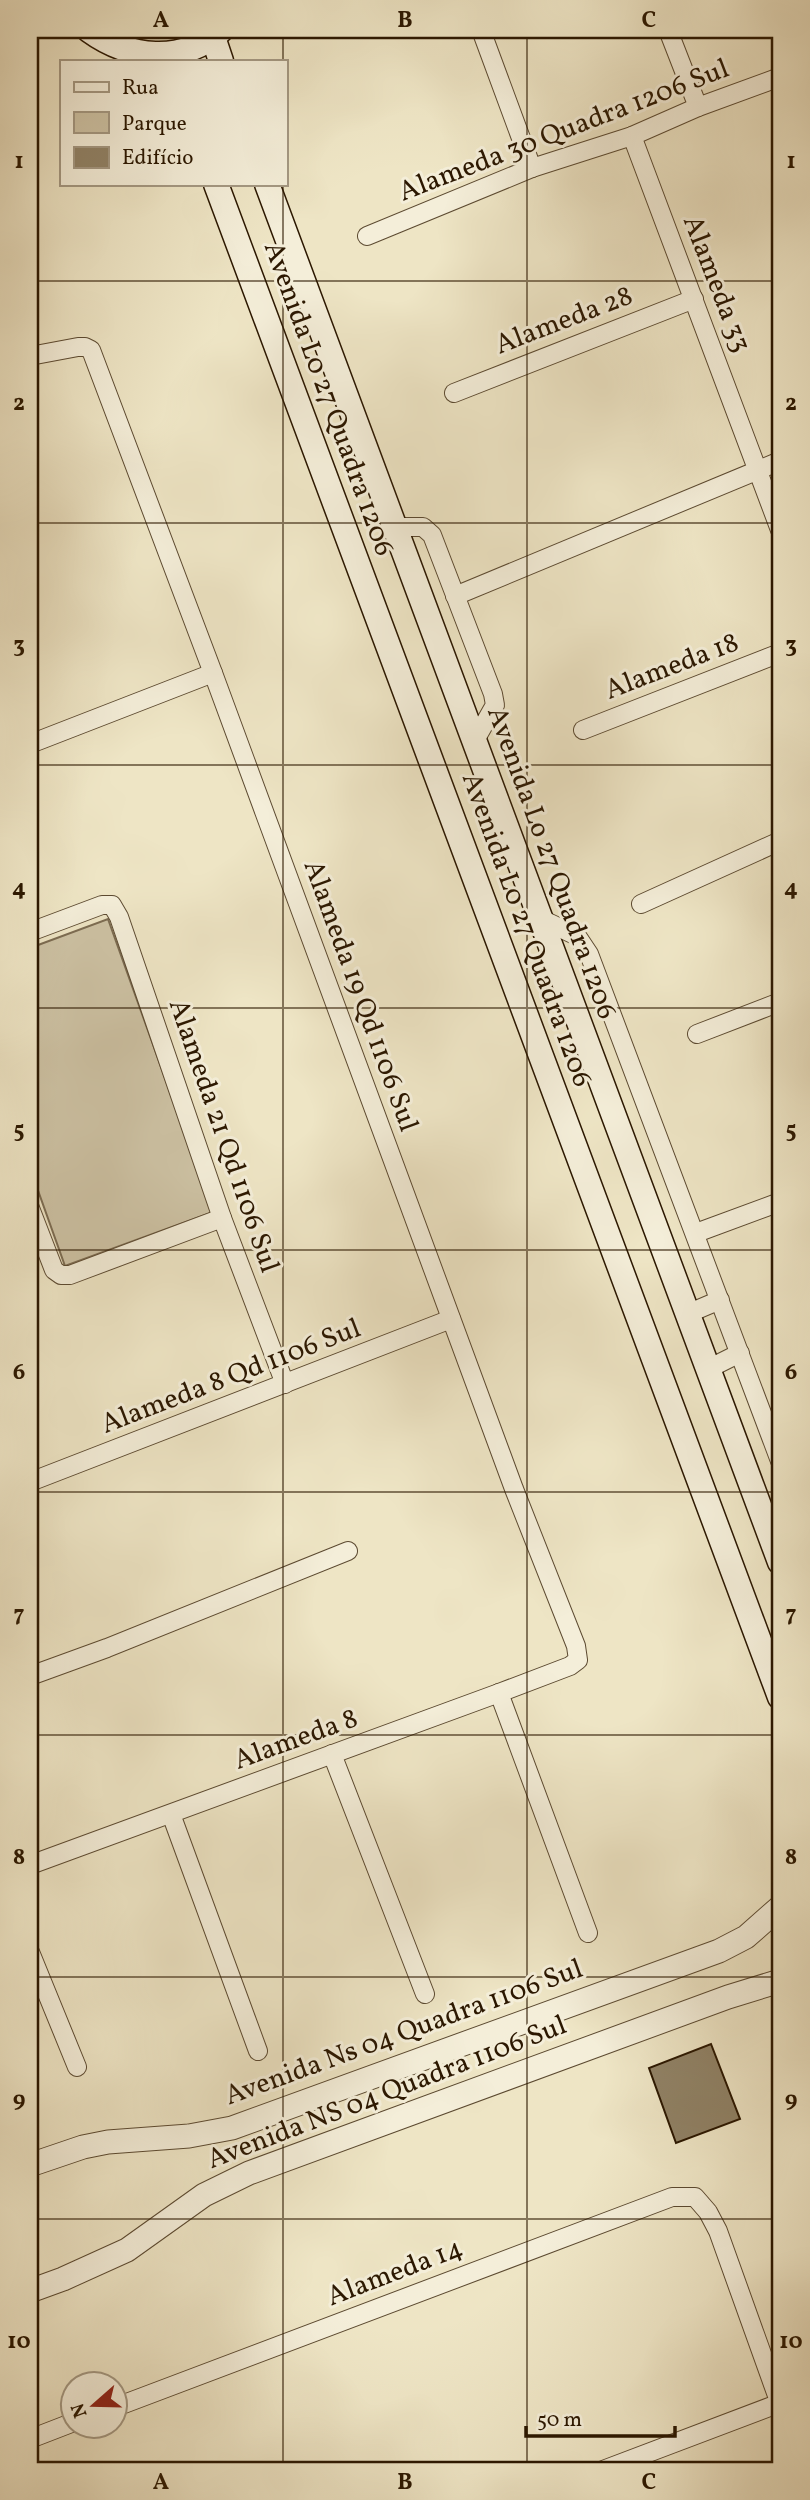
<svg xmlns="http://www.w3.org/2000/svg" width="810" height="2500" viewBox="0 0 810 2500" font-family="Vollkorn,serif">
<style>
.green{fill:#cdc2a4;stroke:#7c6c52;stroke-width:2}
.building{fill:#908266;stroke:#2b1700;stroke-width:2}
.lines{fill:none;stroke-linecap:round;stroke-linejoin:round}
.minor-casing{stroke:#5c4a31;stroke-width:20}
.tertiary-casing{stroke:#5c4a31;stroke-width:25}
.secondary-casing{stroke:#2b1700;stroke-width:27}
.minor{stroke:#f4eed9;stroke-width:18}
.tertiary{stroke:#f4eed9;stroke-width:23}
.secondary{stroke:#f4eed9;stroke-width:24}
.grid{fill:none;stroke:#2b1700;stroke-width:2;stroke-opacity:0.55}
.labels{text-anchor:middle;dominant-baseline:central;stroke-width:6;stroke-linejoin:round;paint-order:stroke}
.street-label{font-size:28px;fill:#2b1700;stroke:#f4eed9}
.neatline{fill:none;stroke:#2b1700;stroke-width:2.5}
.grid-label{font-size:23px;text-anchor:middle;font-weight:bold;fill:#2b1700}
</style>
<rect width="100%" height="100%" fill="#eee5c5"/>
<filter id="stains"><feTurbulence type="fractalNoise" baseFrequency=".00286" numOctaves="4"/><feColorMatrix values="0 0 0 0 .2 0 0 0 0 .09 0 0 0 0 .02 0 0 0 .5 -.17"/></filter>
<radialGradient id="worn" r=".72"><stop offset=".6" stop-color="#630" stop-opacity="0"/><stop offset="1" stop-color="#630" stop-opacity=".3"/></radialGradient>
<polygon class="green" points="108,919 213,1212 65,1266 30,1168 30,948"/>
<polygon class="building" points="711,2044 740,2119 676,2143 649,2068"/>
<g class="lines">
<defs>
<g id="minor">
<polyline points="481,30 532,168"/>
<polyline points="668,30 698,107"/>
<polyline points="632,136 780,530"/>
<polyline points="367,236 532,168 632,136 698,107 780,77"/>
<polyline points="30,356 78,347 85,347 91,350 213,673 514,1489 576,1646 578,1660 570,1666 499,1693 30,1865"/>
<polyline points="454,393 694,299"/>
<polyline points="394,527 423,527 432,535 493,694 495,705 474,742"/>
<polyline points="455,596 780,461"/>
<polyline points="583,730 780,653"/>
<polyline points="30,744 213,673"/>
<polyline points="641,904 780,841"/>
<polyline points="539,918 577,936 589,954 780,1461"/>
<polyline points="30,932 102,905 112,905 119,917 222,1218 285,1384"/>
<polyline points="697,1034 780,1002"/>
<polyline points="30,1208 54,1270 61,1275 70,1275 222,1218"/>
<polyline points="696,1233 780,1202"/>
<polyline points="687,1314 720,1300"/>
<polyline points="708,1369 740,1353"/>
<polyline points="30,1482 451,1319"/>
<polyline points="30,1676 107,1648 348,1551"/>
<polyline points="499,1693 588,1933"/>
<polyline points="332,1754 425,1994"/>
<polyline points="171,1814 258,2051"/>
<polyline points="30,1952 77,2067"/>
<polyline points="116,2407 672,2197 695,2197 708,2212 718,2231 780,2404"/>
<polyline points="30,2439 74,2422"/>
<polyline points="603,2470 780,2403"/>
</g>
<g id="tertiary">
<polyline points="30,2165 83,2147 108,2142 189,2136 232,2128 719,1951 746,1937 780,1907"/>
<polyline points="30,2291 63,2279 127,2250 204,2195 249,2173 728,1997 780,1981"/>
</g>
<g id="secondary">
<path d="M89,30C129,59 182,65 221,30"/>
<polyline points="213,37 221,61"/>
<polyline points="216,184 780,1697"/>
<polyline points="267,184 780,1562"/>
</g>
</defs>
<use href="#minor" class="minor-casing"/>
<use href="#tertiary" class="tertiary-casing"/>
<use href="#secondary" class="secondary-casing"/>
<use href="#minor" class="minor"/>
<use href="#tertiary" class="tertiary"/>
<use href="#secondary" class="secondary"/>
</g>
<path class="grid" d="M283,30V61M527,30V2470M283,184V2470M30,281H780M30,523H780M30,765H780M30,1008H780M30,1250H780M30,1492H780M30,1735H780M30,1977H780M30,2219H780"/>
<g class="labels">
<g class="street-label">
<text transform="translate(564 131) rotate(-21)">Alameda 30 Quadra 1206 Sul</text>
<text transform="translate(716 284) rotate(69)">Alameda 33</text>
<text transform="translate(564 321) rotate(-21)">Alameda 28</text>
<text transform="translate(328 399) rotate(70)">Avenida L0 27 Quadra 1206</text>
<text transform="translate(672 667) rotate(-21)">Alameda 18</text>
<text transform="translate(551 863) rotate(70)">Avenida Lo 27 Quadra 1206</text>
<text transform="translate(526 930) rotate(70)">Avenida L0 27 Quadra 1206</text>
<text transform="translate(360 996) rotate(70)">Alameda 19 Qd 1106 Sul</text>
<text transform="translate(223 1136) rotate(71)">Alameda 21 Qd 1106 Sul</text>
<text transform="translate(231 1377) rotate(-21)">Alameda 8 Qd 1106 Sul</text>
<text transform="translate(296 1740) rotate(-20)">Alameda 8</text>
<text transform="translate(404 2033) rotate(-20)">Avenida Ns 04 Quadra 1106 Sul</text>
<text transform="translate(387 2093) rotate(-21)">Avenida NS 04 Quadra 1106 Sul</text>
<text transform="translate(395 2273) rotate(-21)">Alameda 14</text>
</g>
</g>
<rect width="810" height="2500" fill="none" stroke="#eee5c5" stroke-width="77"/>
<rect x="60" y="60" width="228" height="126" fill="#f4eed9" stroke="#a49882" stroke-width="2"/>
<rect x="74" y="82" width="35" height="10" fill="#f4eed9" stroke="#a49882" stroke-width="2"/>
<text x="122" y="94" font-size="21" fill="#2b1700">Rua</text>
<rect x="74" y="112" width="35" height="21" fill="#cdc2a4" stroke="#a49882" stroke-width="2"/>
<text x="122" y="130" font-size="21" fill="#2b1700">Parque</text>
<rect x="74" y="147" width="35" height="21" fill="#908266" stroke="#a49882" stroke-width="2"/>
<text x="122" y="164" font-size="21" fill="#2b1700">Edifício</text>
<g transform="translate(94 2405) rotate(250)"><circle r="33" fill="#f4eed9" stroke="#a49882" stroke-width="2"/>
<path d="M0-5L12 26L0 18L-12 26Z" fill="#8f2418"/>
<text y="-10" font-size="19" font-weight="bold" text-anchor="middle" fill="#2b1700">N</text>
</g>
<path d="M526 2426v10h149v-10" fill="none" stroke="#2b1700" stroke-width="3.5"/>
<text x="537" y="2426" font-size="21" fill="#2b1700" stroke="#f4eed9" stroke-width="5" paint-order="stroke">50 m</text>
<rect x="38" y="38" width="734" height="2424" class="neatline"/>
<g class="grid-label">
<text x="161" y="27">A</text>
<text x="405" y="27">B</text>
<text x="649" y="27">C</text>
<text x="19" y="168">1</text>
<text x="791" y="168">1</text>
<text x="19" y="410">2</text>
<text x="791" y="410">2</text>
<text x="19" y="652">3</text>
<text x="791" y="652">3</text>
<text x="19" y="895">4</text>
<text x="791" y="895">4</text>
<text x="19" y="1137">5</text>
<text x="791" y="1137">5</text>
<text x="19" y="1379">6</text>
<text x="791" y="1379">6</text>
<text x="19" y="1621">7</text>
<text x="791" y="1621">7</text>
<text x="19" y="1864">8</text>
<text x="791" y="1864">8</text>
<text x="19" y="2106">9</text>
<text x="791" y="2106">9</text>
<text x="19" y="2348">10</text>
<text x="791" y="2348">10</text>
<text x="161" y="2489">A</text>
<text x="405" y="2489">B</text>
<text x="649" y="2489">C</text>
</g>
<rect width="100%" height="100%" filter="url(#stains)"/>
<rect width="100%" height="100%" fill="url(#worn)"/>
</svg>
